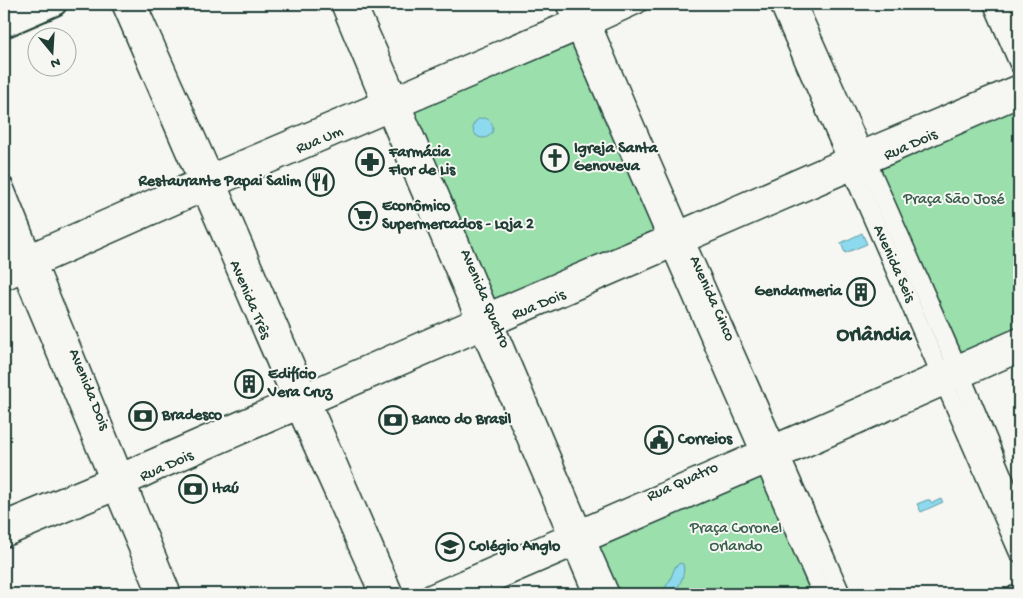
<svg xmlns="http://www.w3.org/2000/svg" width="1023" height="598" viewBox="0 0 1023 598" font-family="'Gochi Hand',sans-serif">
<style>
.green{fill:#9adfac;stroke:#5c8e70}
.water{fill:#8dd9ee;stroke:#619ba4}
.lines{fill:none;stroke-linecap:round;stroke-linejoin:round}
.minor-casing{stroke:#1f3d34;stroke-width:21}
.major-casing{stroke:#1f3d34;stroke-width:26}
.minor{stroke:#f6f6f2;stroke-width:18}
.major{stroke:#f6f6f2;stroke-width:22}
.labels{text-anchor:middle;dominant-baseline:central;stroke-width:4;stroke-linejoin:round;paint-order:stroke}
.street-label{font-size:16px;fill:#1f3d34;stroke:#f6f6f2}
.poi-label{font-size:16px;font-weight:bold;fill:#1f3d34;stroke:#f6f6f2;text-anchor:start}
.park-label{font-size:16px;fill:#385d4c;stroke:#f6f6f2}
.district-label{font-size:21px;font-weight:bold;fill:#1f3d34;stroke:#f6f6f2}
</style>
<rect width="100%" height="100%" fill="#f6f6f2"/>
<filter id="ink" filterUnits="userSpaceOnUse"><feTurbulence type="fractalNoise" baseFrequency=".02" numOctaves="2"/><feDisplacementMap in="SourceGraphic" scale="10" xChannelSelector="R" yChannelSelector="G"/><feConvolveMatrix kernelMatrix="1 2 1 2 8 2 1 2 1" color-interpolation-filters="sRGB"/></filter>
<g filter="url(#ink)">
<g class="green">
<polygon points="577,32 666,236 490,310 403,106"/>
<polygon points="1019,98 1019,337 956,365 868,164"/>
<polygon points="766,464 822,594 610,594 587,542"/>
</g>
<g class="water">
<circle cx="483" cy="128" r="10"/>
<polygon points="862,233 867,244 845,253 841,243"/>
<polygon points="941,499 943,502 921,512 917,504 927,500 930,500 932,503"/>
<path d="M680,563L683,564C686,574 679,587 673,594H661L670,580L675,567Z"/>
</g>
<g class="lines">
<defs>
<g id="minor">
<polyline points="121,4 297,411 379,594"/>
<polyline points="137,4 218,186 394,594"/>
<polyline points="340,4 380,100 387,113 593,594"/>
<polyline points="357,4 402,106 581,528 610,594"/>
<polyline points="565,4 822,594"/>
<polyline points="779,4 1019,553"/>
<polyline points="797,4 883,198 962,378 1019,516"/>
<polyline points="993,4 1019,64"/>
<polyline points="1009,4 1019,27"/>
<path d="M588,15C669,209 757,401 841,594"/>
<polyline points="4,186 31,253 38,266 172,594"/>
<polyline points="4,229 157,594"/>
<polyline points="4,264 197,179 606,5"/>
<polyline points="4,281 218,186 577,32 638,4"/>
<polyline points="4,521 122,472 490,311 666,236 862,150 1019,84"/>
<polyline points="4,538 114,492 160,470 868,164 1019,98"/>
<polyline points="430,594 1019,337"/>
<polyline points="466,594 766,465 1019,353"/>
<polyline points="1016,594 1019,593"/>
</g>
<g id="major">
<polyline points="4,9 15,4"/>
<polyline points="4,26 55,4"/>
</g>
</defs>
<use href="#minor" class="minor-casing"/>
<use href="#major" class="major-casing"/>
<use href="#minor" class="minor"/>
<use href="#major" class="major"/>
</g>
</g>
<defs>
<symbol id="church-ring" viewBox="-11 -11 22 22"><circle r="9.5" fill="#f6f6f2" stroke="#1f3d34" stroke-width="1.5"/><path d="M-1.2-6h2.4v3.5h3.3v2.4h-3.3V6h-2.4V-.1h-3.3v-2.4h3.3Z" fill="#1f3d34"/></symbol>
<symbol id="pharmacy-ring" viewBox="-11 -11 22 22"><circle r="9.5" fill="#f6f6f2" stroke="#1f3d34" stroke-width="1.5"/><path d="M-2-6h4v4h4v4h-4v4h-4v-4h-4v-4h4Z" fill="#1f3d34"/></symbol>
<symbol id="restaurant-ring" viewBox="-11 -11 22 22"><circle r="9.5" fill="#f6f6f2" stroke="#1f3d34" stroke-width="1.5"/><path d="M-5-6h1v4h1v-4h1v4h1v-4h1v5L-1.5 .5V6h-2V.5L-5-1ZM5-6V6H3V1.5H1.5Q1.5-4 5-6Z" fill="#1f3d34"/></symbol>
<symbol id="supermarket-ring" viewBox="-11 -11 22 22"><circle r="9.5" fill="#f6f6f2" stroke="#1f3d34" stroke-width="1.5"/><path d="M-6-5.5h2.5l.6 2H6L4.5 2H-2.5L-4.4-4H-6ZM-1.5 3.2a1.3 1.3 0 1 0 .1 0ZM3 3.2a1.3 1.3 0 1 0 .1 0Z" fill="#1f3d34"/></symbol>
<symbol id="building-ring" viewBox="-11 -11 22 22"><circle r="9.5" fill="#f6f6f2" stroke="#1f3d34" stroke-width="1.5"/><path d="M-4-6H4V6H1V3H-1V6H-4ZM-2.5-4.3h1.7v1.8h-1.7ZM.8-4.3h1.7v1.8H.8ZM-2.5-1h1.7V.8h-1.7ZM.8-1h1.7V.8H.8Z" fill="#1f3d34"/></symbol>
<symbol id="bank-ring" viewBox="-11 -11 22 22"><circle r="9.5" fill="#f6f6f2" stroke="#1f3d34" stroke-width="1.5"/><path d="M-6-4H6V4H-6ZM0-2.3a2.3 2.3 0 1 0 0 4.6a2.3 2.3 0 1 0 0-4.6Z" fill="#1f3d34"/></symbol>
<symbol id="civic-ring" viewBox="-11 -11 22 22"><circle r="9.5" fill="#f6f6f2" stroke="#1f3d34" stroke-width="1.5"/><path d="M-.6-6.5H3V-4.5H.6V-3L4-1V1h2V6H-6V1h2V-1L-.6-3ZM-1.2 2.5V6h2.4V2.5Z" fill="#1f3d34"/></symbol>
<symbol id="school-ring" viewBox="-11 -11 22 22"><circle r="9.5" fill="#f6f6f2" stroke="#1f3d34" stroke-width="1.5"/><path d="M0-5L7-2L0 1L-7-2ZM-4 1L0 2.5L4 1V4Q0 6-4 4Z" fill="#1f3d34"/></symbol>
</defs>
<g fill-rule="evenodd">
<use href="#church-ring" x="539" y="142" width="32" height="32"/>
<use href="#pharmacy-ring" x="354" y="146" width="32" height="32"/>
<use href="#restaurant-ring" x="304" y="166" width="32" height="32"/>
<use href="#supermarket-ring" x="347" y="200" width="32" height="32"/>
<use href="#building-ring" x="845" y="276" width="32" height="32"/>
<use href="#building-ring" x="233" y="368" width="32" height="32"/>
<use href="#bank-ring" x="127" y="400" width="32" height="32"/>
<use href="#bank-ring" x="377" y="404" width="32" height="32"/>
<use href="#civic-ring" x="643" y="424" width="32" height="32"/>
<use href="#bank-ring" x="177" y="473" width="32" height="32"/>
<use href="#school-ring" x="434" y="531" width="32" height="32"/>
</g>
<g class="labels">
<g class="street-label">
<text transform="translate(320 141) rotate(-23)">Rua Um</text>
<text transform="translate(911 146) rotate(-24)">Rua Dois</text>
<text transform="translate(893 264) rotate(66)">Avenida Seis</text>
<text transform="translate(484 299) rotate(67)">Avenida Quatro</text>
<text transform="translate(711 299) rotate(66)">Avenida Cinco</text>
<text transform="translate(249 300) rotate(67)">Avenida Três</text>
<text transform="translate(539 306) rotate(-23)">Rua Dois</text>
<text transform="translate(88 390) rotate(68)">Avenida Dois</text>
<text transform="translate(167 467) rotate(-24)">Rua Dois</text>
<text transform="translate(683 483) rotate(-24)">Rua Quatro</text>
</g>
<g class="poi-label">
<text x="574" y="149">Igreja Santa<tspan x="574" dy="18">Genoveva</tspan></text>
<text x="389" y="153">Farmácia<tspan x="389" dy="18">Flor de Lis</tspan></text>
<text x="301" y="182" text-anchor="end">Restaurante Papai Salim</text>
<text x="382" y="207">Econômico<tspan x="382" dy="18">Supermercados - Loja 2</tspan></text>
<text x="842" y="292" text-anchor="end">Gendarmeria</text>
<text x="268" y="375">Edifício<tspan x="268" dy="18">Vera Cruz</tspan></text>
<text x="162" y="416">Bradesco</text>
<text x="412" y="420">Banco do Brasil</text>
<text x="678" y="440">Correios</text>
<text x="212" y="489">Itaú</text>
<text x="469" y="547">Colégio Anglo</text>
</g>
<g class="park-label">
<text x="954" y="200">Praça São José</text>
<text x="736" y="529">Praça Coronel<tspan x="736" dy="18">Orlando</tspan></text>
</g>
<g class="district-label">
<text x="874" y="336">Orlândia</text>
</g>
</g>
<rect width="1023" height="598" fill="none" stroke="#f6f6f2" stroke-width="20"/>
<rect x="10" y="10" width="1003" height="578" fill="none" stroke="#1f3d34" stroke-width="2" filter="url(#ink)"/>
<g transform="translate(52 52) rotate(162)"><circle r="24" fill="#f6f6f2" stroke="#a0aca6"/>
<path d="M0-4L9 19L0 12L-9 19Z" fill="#1f3d34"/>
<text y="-8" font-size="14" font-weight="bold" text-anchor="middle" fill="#1f3d34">N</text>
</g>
</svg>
